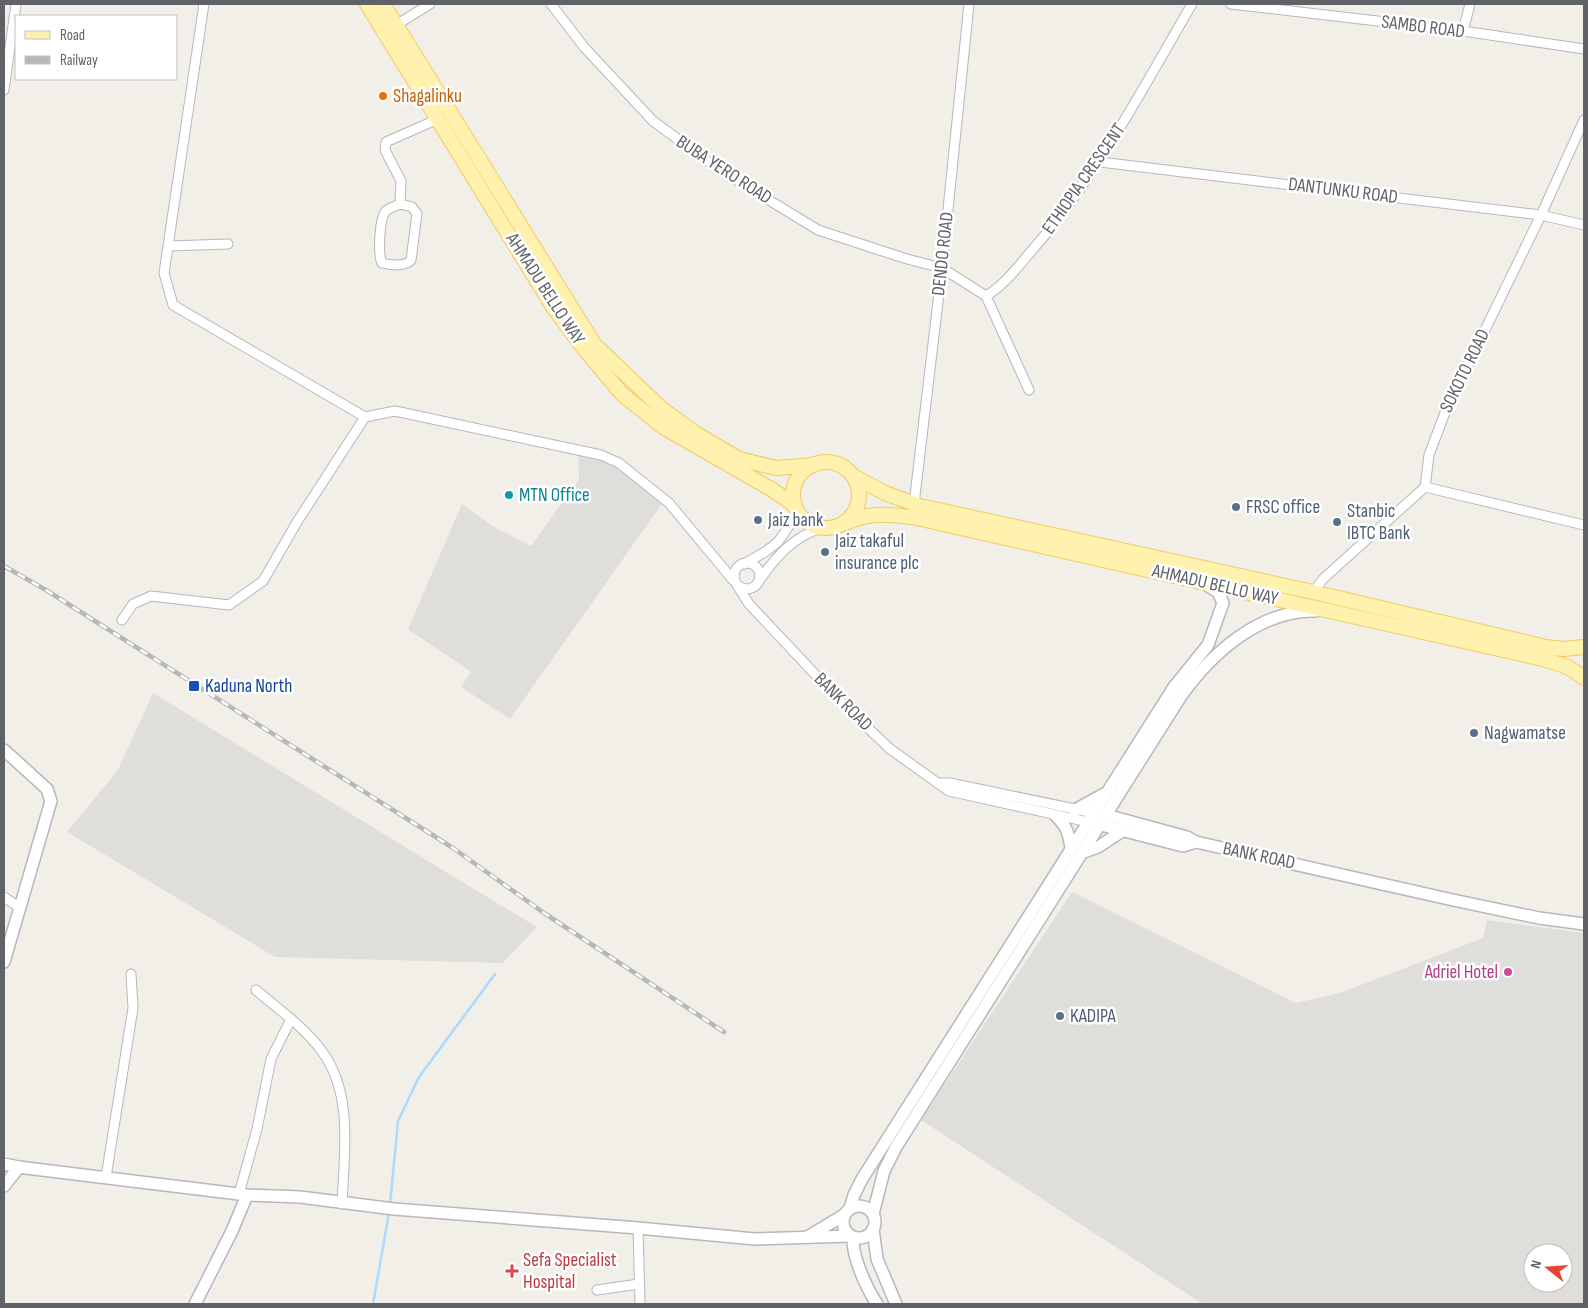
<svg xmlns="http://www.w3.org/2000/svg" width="1588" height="1308" viewBox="0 0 1588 1308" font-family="'Sofia Sans Condensed',sans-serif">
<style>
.industrial{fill:#e0deda;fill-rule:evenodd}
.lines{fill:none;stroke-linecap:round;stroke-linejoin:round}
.stream{stroke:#aadaff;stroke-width:2.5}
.minor-casing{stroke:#b5b8bc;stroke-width:11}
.tertiary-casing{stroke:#b5b8bc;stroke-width:14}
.primary-casing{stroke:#f2c960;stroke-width:16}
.minor{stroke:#fff;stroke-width:9}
.tertiary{stroke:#fff;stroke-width:11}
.primary{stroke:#fff2af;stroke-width:14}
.rail-casing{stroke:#b6b7b8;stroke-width:4.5}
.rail{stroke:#fff;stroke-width:2.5;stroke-dasharray:8;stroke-linecap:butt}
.food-dot{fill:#e8710a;stroke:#fff;stroke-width:2}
.culture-dot{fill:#0f9aa8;stroke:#fff;stroke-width:2}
.service-dot{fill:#5c6f8a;stroke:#fff;stroke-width:2}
.transit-dot{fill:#1a4fb4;stroke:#fff;stroke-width:2}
.hotel-dot{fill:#d1479c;stroke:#fff;stroke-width:2}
.health-dot{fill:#e0444e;stroke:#fff;stroke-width:2}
.labels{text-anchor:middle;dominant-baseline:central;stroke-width:5;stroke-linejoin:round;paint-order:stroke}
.street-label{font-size:19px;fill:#5f6368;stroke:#fff}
.food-label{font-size:19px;fill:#c56008;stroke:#fff;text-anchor:start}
.culture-label{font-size:19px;fill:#0d838f;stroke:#fff;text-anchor:start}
.service-label{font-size:19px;fill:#4e5e75;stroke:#fff;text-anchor:start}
.transit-label{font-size:19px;fill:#164399;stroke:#fff;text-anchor:start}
.hotel-label{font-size:19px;fill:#b23c85;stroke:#fff;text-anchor:end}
.health-label{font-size:19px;fill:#be3a42;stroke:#fff;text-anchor:start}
</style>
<rect width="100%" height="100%" fill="#f1efe8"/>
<g class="industrial">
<polygon points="578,452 617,461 666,498 510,719 461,687 471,672 408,629 462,504 494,527 531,546 579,479"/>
<polygon points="153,693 459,880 537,927 503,963 275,957 67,832 118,770"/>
<path d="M1072,892L1296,1003L1340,993L1483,938L1487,920L1584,933V1304H1203L921,1120ZM1533,1253H1563V1283H1533Z"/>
</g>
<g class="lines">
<g class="stream">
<polyline points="390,1205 398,1121 419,1077 495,974"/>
<polyline points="373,1304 389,1213"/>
</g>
<defs>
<g id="minor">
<polyline points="204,4 164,273 173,305 365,417"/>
<path d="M551,4L584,47L653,121L720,170L818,230L907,259L942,268L986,296C1006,284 1019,265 1034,248C1098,174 1143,88 1192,4"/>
<polyline points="1231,4 1463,31 1584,49"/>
<polyline points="396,25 430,4"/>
<polyline points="1463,31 1470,4"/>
<polyline points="4,90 16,4"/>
<polyline points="1100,162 1541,215 1584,225"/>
<path d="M400,204L412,207L417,214L411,260C406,267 390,265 382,263C378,256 379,218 386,211C389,208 396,206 400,204Z"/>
<polyline points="400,204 401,181 385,150 386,142 438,119"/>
<polyline points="169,246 228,244"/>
<polyline points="986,296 1029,390"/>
<polyline points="1425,487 1584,525"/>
<polyline points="914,504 942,268 969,4"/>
<circle cx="747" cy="576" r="13"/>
<polyline points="744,564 765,552 778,542 798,513"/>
<path d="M758,582C775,558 793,536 822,528"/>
<polyline points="737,585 749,604 844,705 890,749 949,791 1093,823"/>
<polyline points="1313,592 1323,579 1425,487 1429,455 1446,410 1541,215 1584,120"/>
<polyline points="122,620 133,604 151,596 229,605 263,581 297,522 365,417 395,411 601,455 619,463 669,503 733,580"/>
<polyline points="937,783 950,783 1099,814"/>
<polyline points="4,897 20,908"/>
<path d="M256,990C278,1009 304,1027 321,1050C354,1093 344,1154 342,1204"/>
<polyline points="106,1177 133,1008 131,974"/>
<polyline points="239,1194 257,1129 271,1059 291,1019"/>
<polyline points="638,1228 640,1304"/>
<polyline points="597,1290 639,1284"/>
</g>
<g id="tertiary">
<polyline points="4,750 47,789 51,801 4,962"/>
<polyline points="1075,810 1104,794"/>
<polyline points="1106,815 1187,837 1196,842"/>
<path d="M1056,816C1067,826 1069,835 1071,848"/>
<polyline points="1101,825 1183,846 1196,842 1453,900 1539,918 1584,924"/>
<polyline points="1084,852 1098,847 1124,830"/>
<polyline points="4,1164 19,1167"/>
<polyline points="4,1186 19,1167 26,1168 247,1195 300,1197 394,1209 638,1228 755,1239 850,1236"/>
<circle cx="859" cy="1222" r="16"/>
<polyline points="850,1208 854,1195 862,1179 1174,687 1208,645 1223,603 1218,592 1207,585"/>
<path d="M873,1214L884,1171L896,1147L1181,696C1212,653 1259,610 1316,611"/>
<polyline points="873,1229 877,1259 896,1304"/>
<polyline points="809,1236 844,1215"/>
<path d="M853,1237C852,1257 866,1287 877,1304"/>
<polyline points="195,1304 232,1231 247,1195"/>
</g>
<g id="primary">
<polyline points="367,4 553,307 581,345 622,394 663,427 771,489 795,505"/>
<polyline points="383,4 594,344 662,409 695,433 739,459 776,468 814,465"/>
<circle cx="826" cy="495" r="33"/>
<polyline points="853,476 885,493 920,506 1313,592 1546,647 1563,649 1584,647"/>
<path d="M843,524C869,512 883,514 912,517L1543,659L1568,667L1584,678"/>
</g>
</defs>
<use href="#minor" class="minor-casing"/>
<use href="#tertiary" class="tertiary-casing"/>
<use href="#primary" class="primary-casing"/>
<use href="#minor" class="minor"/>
<use href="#tertiary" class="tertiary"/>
<use href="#primary" class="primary"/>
<defs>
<polyline id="rail" points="4,566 46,590 453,848 544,913 724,1032"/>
</defs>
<use href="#rail" class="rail-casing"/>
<use href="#rail" class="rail"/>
</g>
<circle class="food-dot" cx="383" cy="96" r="5"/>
<circle class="culture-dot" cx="509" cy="495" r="5"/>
<g class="service-dot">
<circle cx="1236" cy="507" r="5"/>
<circle cx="758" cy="520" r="5"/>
<circle cx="1337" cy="522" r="5"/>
<circle cx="825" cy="552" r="5"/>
<circle cx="1474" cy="733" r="5"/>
<circle cx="1060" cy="1016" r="5"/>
</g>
<rect class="transit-dot" x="188" y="680" width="12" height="12" rx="2.5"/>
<circle class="hotel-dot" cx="1508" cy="972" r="5"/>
<path class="health-dot" d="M509.5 1263.5h5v5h5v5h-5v5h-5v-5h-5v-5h5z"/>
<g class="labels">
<g class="street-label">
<text transform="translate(1423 27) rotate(7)">SAMBO ROAD</text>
<text transform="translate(724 170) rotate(33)">BUBA YERO ROAD</text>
<text transform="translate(1084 179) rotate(-55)">ETHIOPIA CRESCENT</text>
<text transform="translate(1343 191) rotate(7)">DANTUNKU ROAD</text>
<text transform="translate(943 254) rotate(-84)">DENDO ROAD</text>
<text transform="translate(545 289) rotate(57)">AHMADU BELLO WAY</text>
<text transform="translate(1465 371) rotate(-64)">SOKOTO ROAD</text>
<text transform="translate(1215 585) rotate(13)">AHMADU BELLO WAY</text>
<text transform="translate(843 702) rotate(45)">BANK ROAD</text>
<text transform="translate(1259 856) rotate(12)">BANK ROAD</text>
</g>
<g class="food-label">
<text x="393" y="96">Shagalinku</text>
</g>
<g class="culture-label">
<text x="519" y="495">MTN Office</text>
</g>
<g class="service-label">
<text x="1246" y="507">FRSC office</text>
<text x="1347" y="511">Stanbic<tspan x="1347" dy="22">IBTC Bank</tspan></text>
<text x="768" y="520">Jaiz bank</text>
<text x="835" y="541">Jaiz takaful<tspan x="835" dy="22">insurance plc</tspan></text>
<text x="1484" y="733">Nagwamatse</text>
<text x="1070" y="1016">KADIPA</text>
</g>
<g class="transit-label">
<text x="205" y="686">Kaduna North</text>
</g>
<g class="hotel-label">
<text x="1498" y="972">Adriel Hotel</text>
</g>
<g class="health-label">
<text x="523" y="1260">Sefa Specialist<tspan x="523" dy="22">Hospital</tspan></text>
</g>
</g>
<rect width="1588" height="1308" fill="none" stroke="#5f6368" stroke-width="10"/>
<rect x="15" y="15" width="162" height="65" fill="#ffffff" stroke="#bfc1c3"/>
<rect x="25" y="31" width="25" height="8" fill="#fff2af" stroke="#bfc1c3"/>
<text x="60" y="40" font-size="15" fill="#5f6368">Road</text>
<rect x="25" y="56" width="25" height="8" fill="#b6b7b8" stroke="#bfc1c3"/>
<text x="60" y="65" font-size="15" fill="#5f6368">Railway</text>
<g transform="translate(1548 1268) rotate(287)"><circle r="24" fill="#ffffff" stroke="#bfc1c3"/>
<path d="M0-4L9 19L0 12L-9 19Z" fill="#ea4335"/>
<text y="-8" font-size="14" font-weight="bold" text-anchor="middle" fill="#5f6368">N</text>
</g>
</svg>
